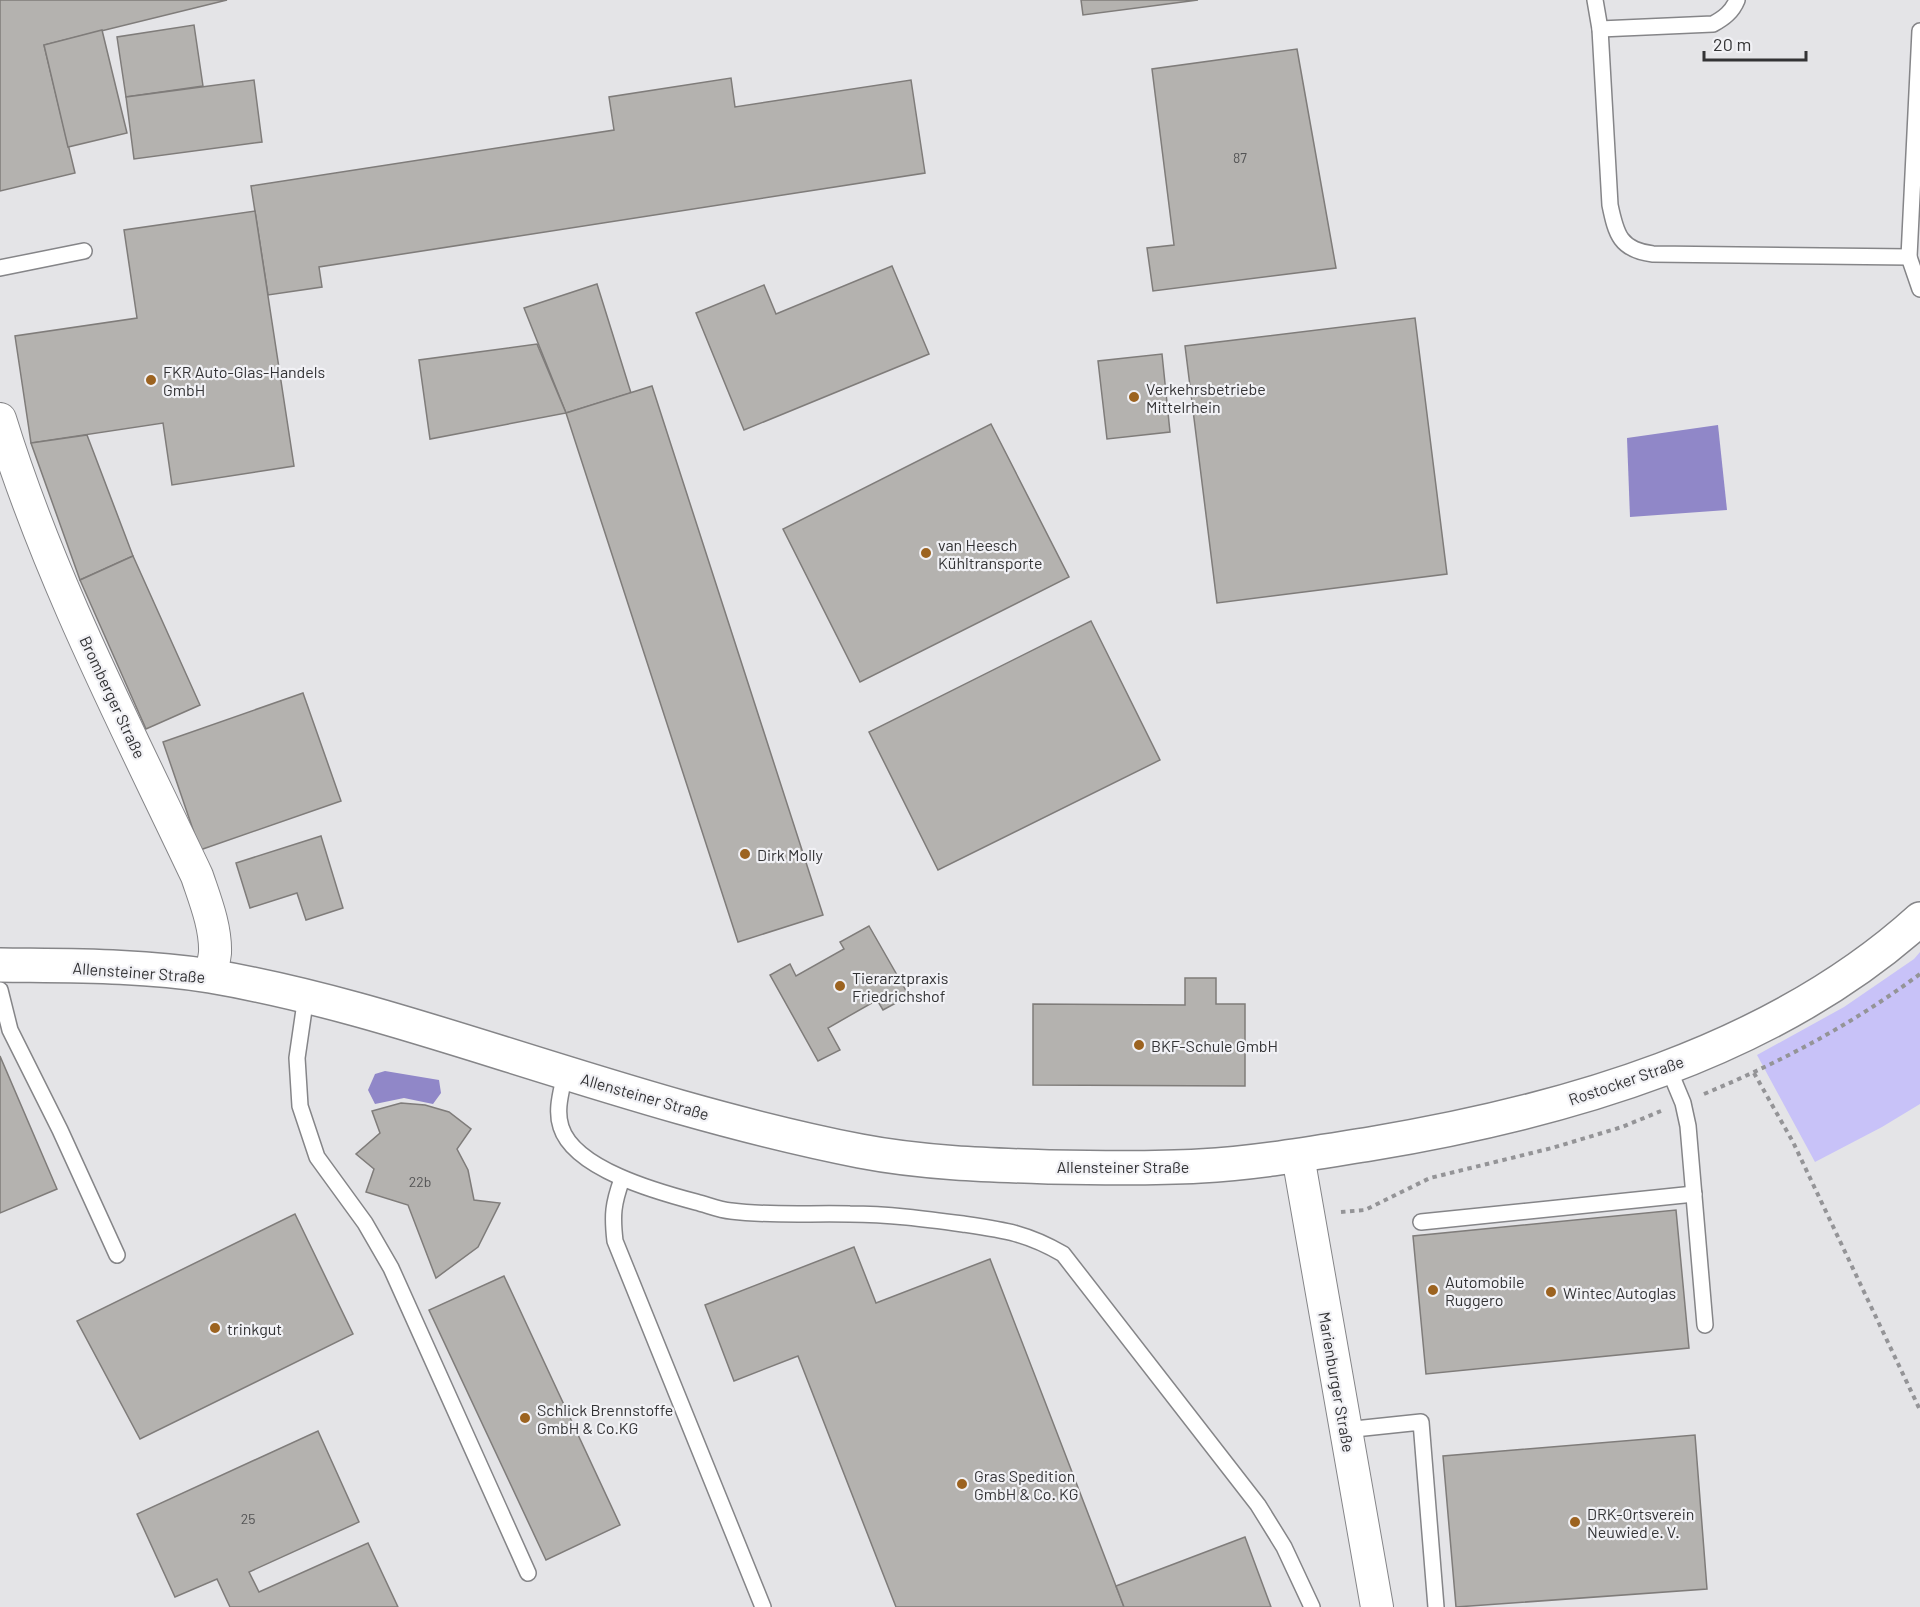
<svg xmlns="http://www.w3.org/2000/svg" width="1920" height="1607" viewBox="0 0 1920 1607" font-family="Barlow,sans-serif">
<style>
.green{fill:#c8c2f8}
.water{fill:#9087c8}
.building{fill:#b4b2af;stroke:#7f7c7a;stroke-width:1.5}
.lines{fill:none;stroke-linecap:round;stroke-linejoin:round}
.service-casing{stroke:#858588;stroke-width:18}
.minor-casing{stroke:#858588;stroke-width:34}
.tertiary-casing{stroke:#858588;stroke-width:36}
.path{stroke:#949497;stroke-width:4;stroke-dasharray:4.5 4.5;stroke-linecap:butt}
.service{stroke:#fff;stroke-width:15}
.minor{stroke:#fff;stroke-width:32}
.tertiary{stroke:#fff;stroke-width:33}
.poi-dot{fill:#9c6320;stroke:#f1f1f5;stroke-width:2}
.labels{text-anchor:middle;dominant-baseline:central;stroke-width:4.5;stroke-linejoin:round;paint-order:stroke}
.number-label{font-size:14px;fill:#535354}
.poi-label{font-size:16px;fill:#333335;stroke:#f1f1f5;text-anchor:start}
.street-label{font-size:16px;fill:#333335;stroke:#f1f1f5}
</style>
<rect width="100%" height="100%" fill="#e4e4e7"/>
<polygon class="green" points="1920,952 1920,1104 1882,1127 1815,1162 1757,1055 1844,1007 1914,959"/>
<g class="water">
<polygon points="1718,425 1727,510 1630,517 1627,438"/>
<polygon points="385,1071 439,1080 441,1093 433,1104 404,1098 375,1104 368,1090 375,1074"/>
</g>
<g class="building">
<polygon points="0,0 227,0 44,45 75,173 0,191"/>
<polygon points="1081,0 1198,0 1083,15"/>
<polygon points="194,25 203,86 126,97 117,37"/>
<polygon points="102,30 127,133 68,147 44,45"/>
<polygon points="1297,49 1336,268 1153,291 1147,248 1174,245 1152,69"/>
<polygon points="731,78 735,107 911,80 925,173 319,267 322,287 268,295 251,186 614,130 609,97"/>
<polygon points="254,80 262,142 134,159 126,97"/>
<polygon points="255,211 294,466 172,485 163,423 31,443 15,336 137,318 124,230"/>
<polygon points="892,266 929,354 744,430 696,313 764,285 776,314"/>
<polygon points="597,284 631,393 566,413 524,308"/>
<polygon points="1415,318 1447,574 1217,603 1185,346"/>
<polygon points="537,344 566,413 430,439 419,360"/>
<polygon points="1162,354 1170,432 1107,439 1098,361"/>
<polygon points="652,386 823,915 738,942 566,413"/>
<polygon points="991,424 1069,577 860,682 783,529"/>
<polygon points="87,435 133,556 80,580 31,443"/>
<polygon points="133,556 200,705 146,729 80,580"/>
<polygon points="1091,621 1160,760 938,870 869,732"/>
<polygon points="303,693 341,801 200,850 163,742"/>
<polygon points="321,836 343,908 306,920 297,893 250,908 236,863"/>
<polygon points="869,926 909,996 883,1010 877,1000 828,1028 840,1050 818,1061 770,975 790,964 796,976 844,949 840,942"/>
<polygon points="1185,978 1216,978 1216,1004 1245,1004 1245,1086 1033,1085 1033,1004 1185,1005"/>
<polygon points="0,1056 57,1189 0,1213"/>
<polygon points="401,1103 425,1105 449,1112 471,1129 457,1149 468,1170 474,1200 500,1203 478,1247 436,1278 408,1205 366,1192 374,1169 356,1154 380,1133 372,1111"/>
<polygon points="1676,1210 1689,1348 1426,1374 1413,1236"/>
<polygon points="295,1214 353,1334 140,1439 77,1321"/>
<polygon points="854,1247 876,1303 990,1259 1124,1607 896,1607 798,1356 734,1381 705,1305"/>
<polygon points="504,1276 620,1525 546,1560 429,1310"/>
<polygon points="318,1431 359,1522 249,1572 259,1592 368,1543 398,1607 230,1607 217,1579 175,1597 137,1514"/>
<polygon points="1695,1435 1707,1589 1456,1607 1443,1456"/>
<polygon points="1245,1537 1271,1607 1124,1607 1116,1586"/>
</g>
<g class="lines">
<defs>
<g id="service">
<path d="M1595,0L1600,29L1610,205C1616,234 1620,250 1653,254L1909,257"/>
<path d="M1600,29L1713,24C1724,18 1732,12 1737,0"/>
<polyline points="1920,31 1909,257 1920,289"/>
<polyline points="0,268 84,251"/>
<polyline points="0,990 10,1030 60,1130 117,1255"/>
<polyline points="306,996 297,1058 300,1106 317,1157 365,1223 391,1268 528,1573"/>
<polyline points="1668,1067 1683,1103 1688,1126 1705,1325"/>
<path d="M565,1073C562,1090 555,1109 561,1127C574,1169 658,1192 696,1202C708,1205 719,1210 731,1211C771,1216 810,1213 850,1214C888,1214 926,1219 963,1224C1004,1230 1027,1233 1063,1254L1258,1505L1284,1547L1312,1607"/>
<path d="M622,1179C613,1204 612,1215 615,1241L763,1607"/>
<polyline points="1421,1222 1694,1194"/>
<polyline points="1345,1430 1421,1422 1436,1607"/>
</g>
<g id="minor">
<path d="M0,419C49,578 126,726 197,876C205,900 216,927 215,953C214,961 212,969 210,976"/>
<polyline points="1298,1156 1377,1607"/>
</g>
<path id="tertiary" d="M0,965C70,966 141,965 210,976C310,993 406,1023 502,1053C620,1090 738,1127 860,1151C922,1163 987,1165 1050,1167C1100,1168 1150,1169 1200,1166C1257,1163 1313,1153 1370,1144C1562,1112 1772,1053 1920,919"/>
</defs>
<use href="#service" class="service-casing"/>
<use href="#minor" class="minor-casing"/>
<use href="#tertiary" class="tertiary-casing"/>
<g class="path">
<polyline points="1754,1073 1793,1142 1920,1410"/>
<path d="M1704,1094C1783,1061 1851,1025 1920,974"/>
<polyline points="1341,1212 1365,1210 1430,1178 1552,1148 1622,1127 1661,1111"/>
</g>
<use href="#service" class="service"/>
<use href="#minor" class="minor"/>
<use href="#tertiary" class="tertiary"/>
</g>
<g class="poi-dot">
<circle cx="151" cy="380" r="6"/>
<circle cx="1134" cy="397" r="6"/>
<circle cx="926" cy="553" r="6"/>
<circle cx="745" cy="854" r="6"/>
<circle cx="840" cy="986" r="6"/>
<circle cx="1139" cy="1045" r="6"/>
<circle cx="1433" cy="1290" r="6"/>
<circle cx="1551" cy="1292" r="6"/>
<circle cx="215" cy="1328" r="6"/>
<circle cx="525" cy="1418" r="6"/>
<circle cx="962" cy="1484" r="6"/>
<circle cx="1575" cy="1522" r="6"/>
</g>
<g class="labels">
<g class="number-label">
<text x="1240" y="157">87</text>
<text x="420" y="1181">22b</text>
<text x="248" y="1518">25</text>
</g>
<g class="poi-label">
<text x="163" y="371">FKR Auto-Glas-Handels<tspan x="163" dy="18">GmbH</tspan></text>
<text x="1146" y="388">Verkehrsbetriebe<tspan x="1146" dy="18">Mittelrhein</tspan></text>
<text x="938" y="544">van Heesch<tspan x="938" dy="18">Kühltransporte</tspan></text>
<text x="757" y="854">Dirk Molly</text>
<text x="852" y="977">Tierarztpraxis<tspan x="852" dy="18">Friedrichshof</tspan></text>
<text x="1151" y="1045">BKF-Schule GmbH</text>
<text x="1445" y="1281">Automobile<tspan x="1445" dy="18">Ruggero</tspan></text>
<text x="1563" y="1292">Wintec Autoglas</text>
<text x="227" y="1328">trinkgut</text>
<text x="537" y="1409">Schlick Brennstoffe<tspan x="537" dy="18">GmbH &amp; Co.KG</tspan></text>
<text x="974" y="1475">Gras Spedition<tspan x="974" dy="18">GmbH &amp; Co. KG</tspan></text>
<text x="1587" y="1513">DRK-Ortsverein<tspan x="1587" dy="18">Neuwied e. V.</tspan></text>
</g>
<g class="street-label">
<text transform="translate(113 697) rotate(65)">Bromberger Straße</text>
<text transform="translate(139 972) rotate(4)">Allensteiner Straße</text>
<text transform="translate(1626 1080) rotate(-19)">Rostocker Straße</text>
<text transform="translate(645 1096) rotate(16)">Allensteiner Straße</text>
<text x="1123" y="1166">Allensteiner Straße</text>
<text transform="translate(1337 1382) rotate(80)">Marienburger Straße</text>
</g>
</g>
<path d="M1704 51v9h102v-9" fill="none" stroke="#333335" stroke-width="3"/>
<text x="1713" y="51" font-size="18" fill="#333335" stroke="#f1f1f5" stroke-width="4.5" paint-order="stroke">20 m</text>
</svg>
